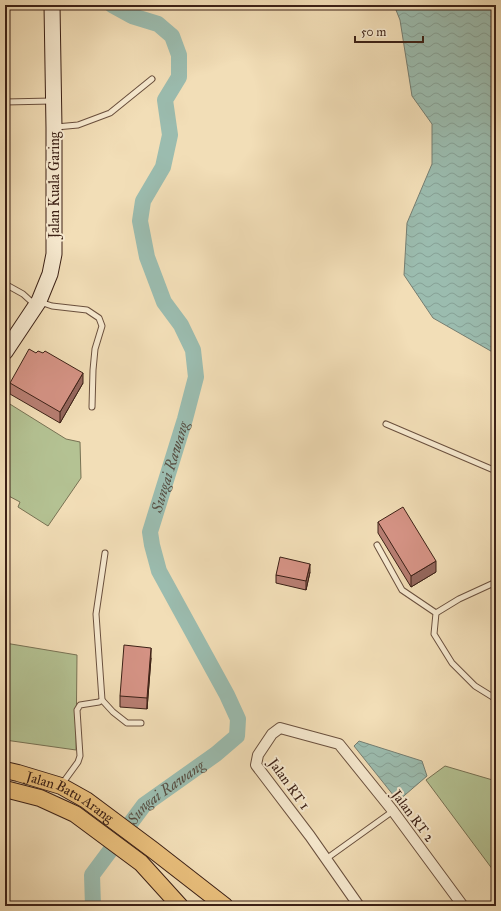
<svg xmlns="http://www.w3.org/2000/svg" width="501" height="911" viewBox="0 0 501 911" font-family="'IM FELL Great Primer',serif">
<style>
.park{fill:#b4c293;stroke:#787254}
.water{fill:url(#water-waves);stroke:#757e72}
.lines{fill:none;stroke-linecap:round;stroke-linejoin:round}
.river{stroke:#9bbcaf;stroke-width:16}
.lane-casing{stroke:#6a503e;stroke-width:7}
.street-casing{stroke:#6a503e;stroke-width:12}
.secondary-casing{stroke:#3c2116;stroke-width:17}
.primary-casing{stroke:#3c2116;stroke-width:18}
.lane{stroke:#f7ead0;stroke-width:5}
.street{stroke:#f7ead0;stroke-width:10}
.secondary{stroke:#f7ead0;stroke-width:15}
.primary{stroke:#e9bf7c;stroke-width:16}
.wall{fill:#b77e72;stroke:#3c2116}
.shaded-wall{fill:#95675d;stroke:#3c2116}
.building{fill:#d59385;stroke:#3c2116}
.labels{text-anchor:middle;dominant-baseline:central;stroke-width:4;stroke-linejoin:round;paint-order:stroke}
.street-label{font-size:14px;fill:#3c2116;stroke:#f7ead0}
.water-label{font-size:15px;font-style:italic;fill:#585044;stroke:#f7ead0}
</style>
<defs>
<pattern id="water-waves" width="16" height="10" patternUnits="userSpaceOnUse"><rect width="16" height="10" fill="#9bbcaf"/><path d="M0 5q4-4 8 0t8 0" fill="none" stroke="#86a196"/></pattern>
</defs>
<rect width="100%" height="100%" fill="#f2deb7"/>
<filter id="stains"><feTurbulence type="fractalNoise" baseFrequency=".005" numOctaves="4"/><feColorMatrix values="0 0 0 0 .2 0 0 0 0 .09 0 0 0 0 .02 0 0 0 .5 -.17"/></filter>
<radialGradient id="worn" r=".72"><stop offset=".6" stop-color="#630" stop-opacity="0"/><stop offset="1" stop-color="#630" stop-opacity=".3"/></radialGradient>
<g class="park">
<polygon points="5,401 66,439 80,442 81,478 48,526 18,507 20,502 5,494"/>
<polygon points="5,643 77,655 76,750 5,740"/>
<polygon points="445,766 496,781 496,874 426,780"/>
</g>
<g class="water">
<polygon points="394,5 496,5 496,354 433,318 404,275 407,223 432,164 432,124 412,96 400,20"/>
<polygon points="359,741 422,761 427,776 398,801 354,746"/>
</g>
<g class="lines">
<path class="river" id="s1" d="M93,906L92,875L144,805L216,754L237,736L238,719L227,695L159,571L152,545L150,532L185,419L196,377L193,350L181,325L164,302L147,257L140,221L143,201L163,167L170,135L165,100L179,77V55L172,36L158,24L132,16L112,5"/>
<defs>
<g id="lane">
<polyline points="5,102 52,101"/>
<polyline points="56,127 78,125 110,113 152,79"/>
<polyline points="5,284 23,294 35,305"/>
<polyline points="40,302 52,306 87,310 99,318 102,326 95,349 93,370 92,407"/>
<polyline points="386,424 496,471"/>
<polyline points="377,545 402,590 436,613 434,634 452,663 475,686 496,699"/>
<polyline points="436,613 459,599 496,582"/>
<polyline points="102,700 113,712 127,723 141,723"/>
<polyline points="62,784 78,762 80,756 77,710 80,705 99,702 102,700 96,614 105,553"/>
<polyline points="326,859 393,811"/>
</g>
<g id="street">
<polyline points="359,906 310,836 256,765 258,755 272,734 280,728 339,744 393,811 463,906"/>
<polyline points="495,906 496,905"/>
</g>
<polyline id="secondary" points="5,352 39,301 50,274 54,254 54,128 52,5"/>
<g id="primary">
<path id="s2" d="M5,770L18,773L61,786L86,800L153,850L225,906"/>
<polyline points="5,789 40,798 75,814 141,863 180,906"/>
</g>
</defs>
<use href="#lane" class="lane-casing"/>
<use href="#street" class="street-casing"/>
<use href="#secondary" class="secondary-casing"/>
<use href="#primary" class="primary-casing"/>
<use href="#lane" class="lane"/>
<use href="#street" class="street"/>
<use href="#secondary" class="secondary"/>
<use href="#primary" class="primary"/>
</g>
<g class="wall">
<polygon points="10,383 83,383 60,423 10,394"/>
<polygon points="378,522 436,572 411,587 378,533"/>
<polygon points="310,572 306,590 276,583 276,575"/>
<polygon points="151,658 147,709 120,707 120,696"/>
</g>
<g class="shaded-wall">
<polygon points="83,373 83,383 60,423 60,412"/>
<polygon points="436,561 436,572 411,587 411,576"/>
<polygon points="310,564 310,572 306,590 306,581"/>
<polygon points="151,648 151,658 147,709 147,698"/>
</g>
<g class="building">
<polygon points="29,349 36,353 38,351 43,353 45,351 83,373 60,412 10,383"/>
<polygon points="403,507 436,561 411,576 378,522"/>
<polygon points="280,557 310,564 306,581 276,575"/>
<polygon points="124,645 151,648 147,698 120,696"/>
</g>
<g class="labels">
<g class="street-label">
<text transform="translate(54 185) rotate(-90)">Jalan Kuala Garing</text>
<text transform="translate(289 784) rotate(54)">Jalan RT 1</text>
<text stroke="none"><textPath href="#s2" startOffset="71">Jalan Batu Arang</textPath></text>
<text transform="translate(413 816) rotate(53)">Jalan RT 2</text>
</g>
<g class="water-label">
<text stroke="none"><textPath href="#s1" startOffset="527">Sungai Rawang</textPath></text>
<text stroke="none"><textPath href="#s1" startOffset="143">Sungai Rawang</textPath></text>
</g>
</g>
<rect width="501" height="911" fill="none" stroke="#f2deb7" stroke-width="20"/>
<rect x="6" y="6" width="489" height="899" fill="none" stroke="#3c2116" stroke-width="2"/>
<rect x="10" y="10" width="481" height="891" fill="none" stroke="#3c2116"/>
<path d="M355 36v6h68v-6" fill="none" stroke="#3c2116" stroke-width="2"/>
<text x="361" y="36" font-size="12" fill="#3c2116" stroke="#f7ead0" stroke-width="3" paint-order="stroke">50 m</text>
<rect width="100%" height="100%" filter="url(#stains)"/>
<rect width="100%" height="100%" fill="url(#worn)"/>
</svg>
